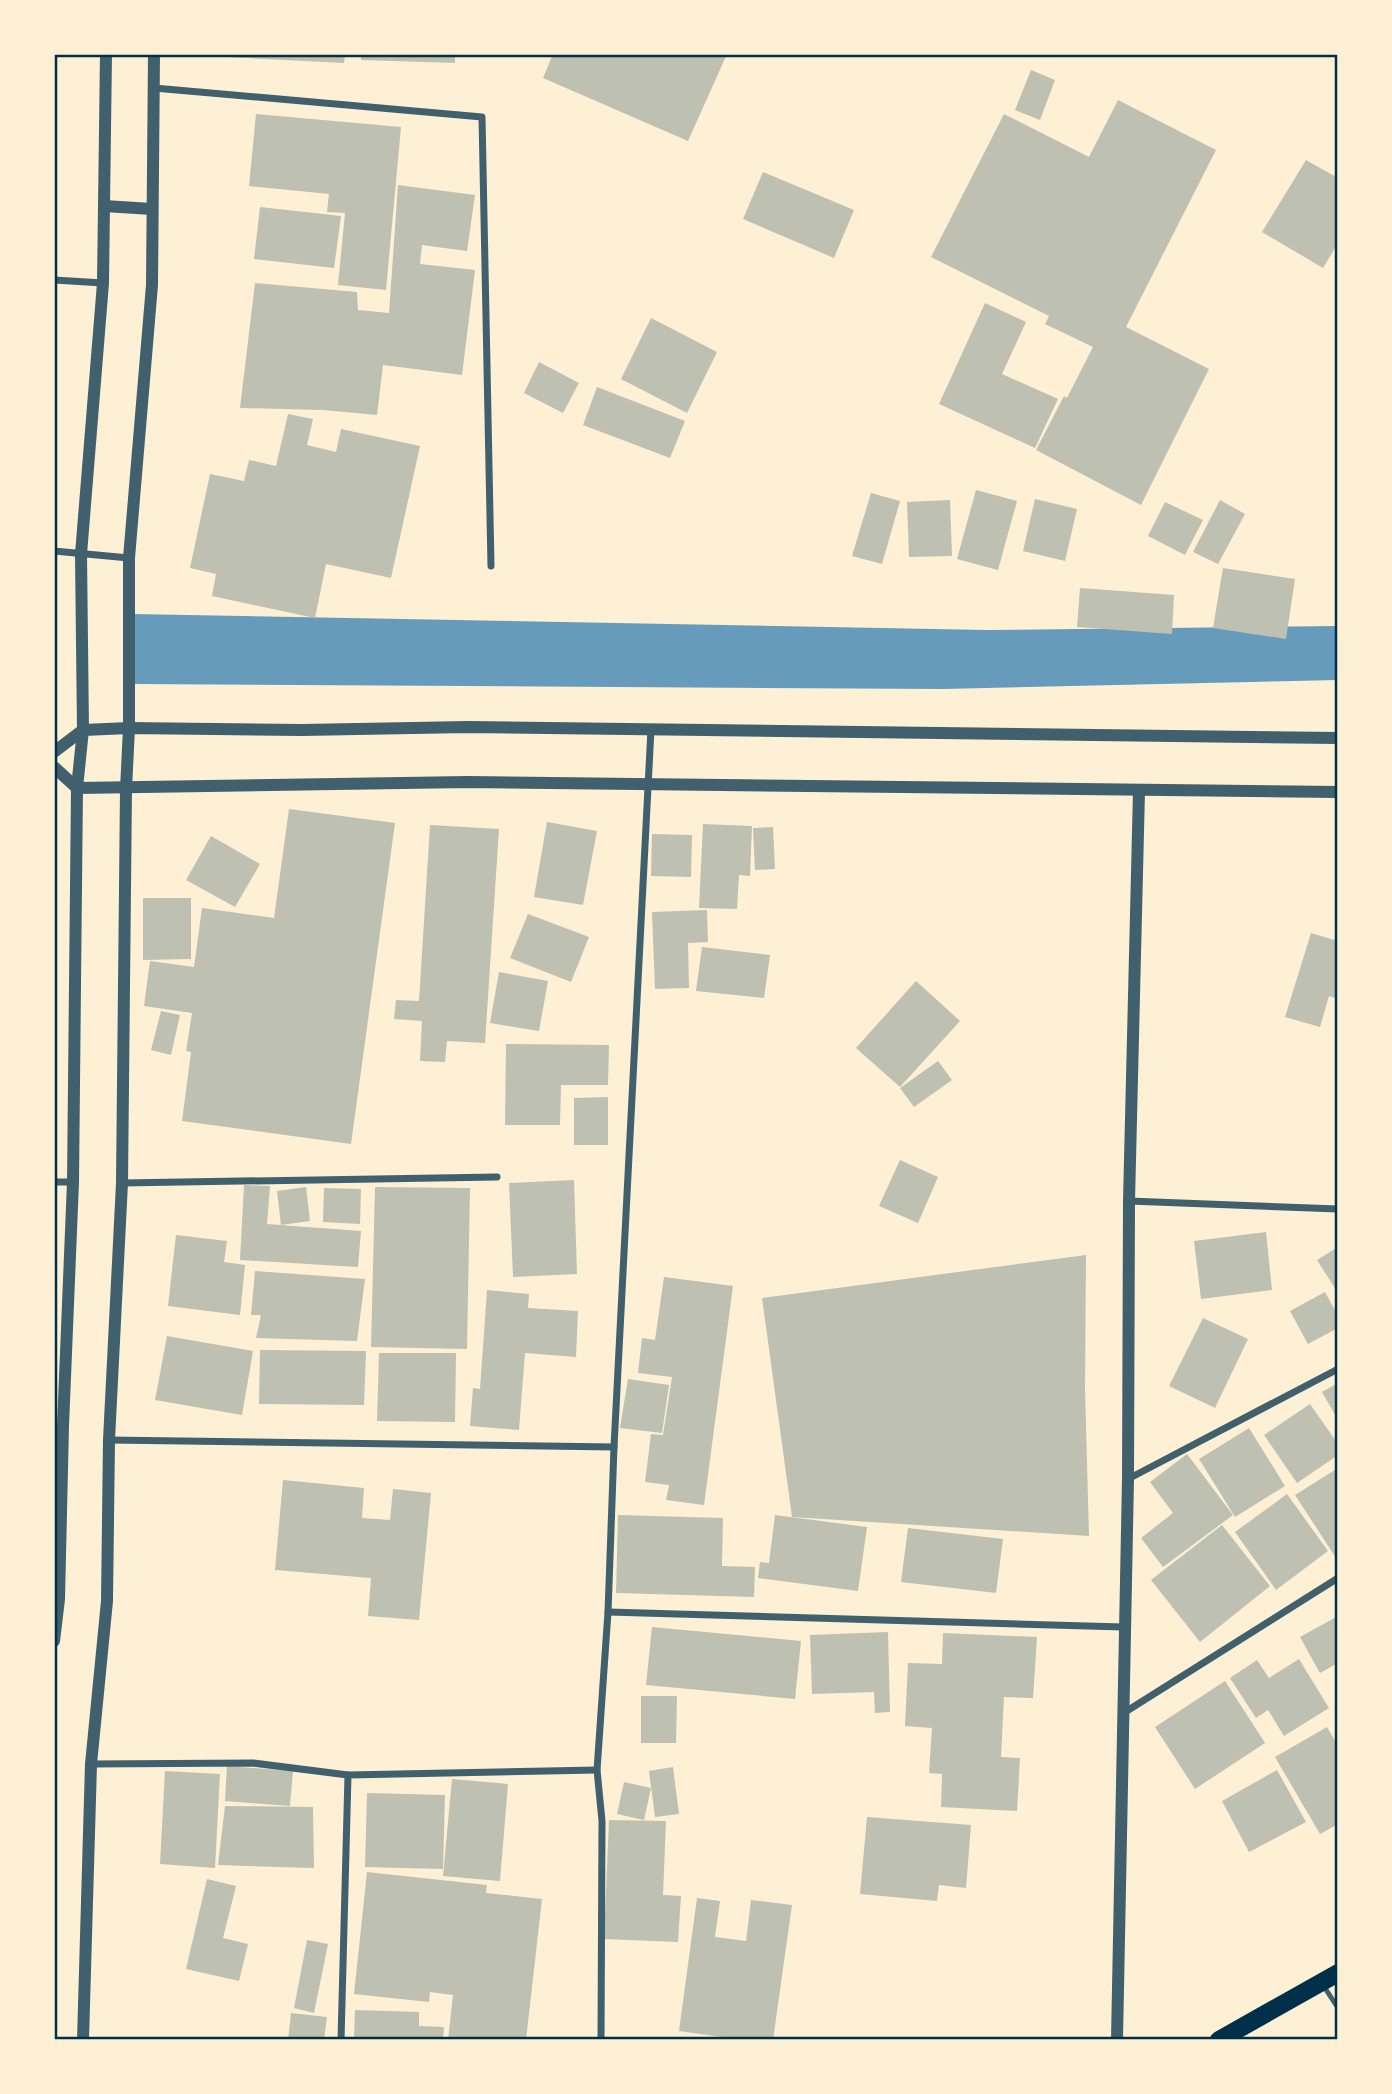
<svg xmlns="http://www.w3.org/2000/svg" width="1392" height="2094" viewBox="0 0 1392 2094" font-family="'Asap Condensed',sans-serif">
<style>
.water{fill:#669bbc}
.building{fill:#bec0b2}
.lines{fill:none;stroke-linecap:round;stroke-linejoin:round}
.service{stroke:#3f606c;stroke-width:5}
.minor{stroke:#3f606c;stroke-width:7}
.tertiary{stroke:#3f606c;stroke-width:12}
.primary{stroke:#003049;stroke-width:18}
.neatline{fill:none;stroke:#003049;stroke-width:2.5}
</style>
<rect width="100%" height="100%" fill="#fdf0d5"/>
<polygon class="water" points="133,614 987,630 1338,626 1338,680 943,689 135,684"/>
<g class="building">
<polygon points="207,54 345,54 344,63 207,56"/>
<polygon points="361,54 455,54 455,63 361,60"/>
<polygon points="553,54 727,54 688,141 543,78"/>
<polygon points="1031,70 1055,80 1040,120 1015,110"/>
<polygon points="1118,100 1216,150 1126,327 1209,369 1141,505 1036,450 1064,396 1067,398 1093,347 1045,324 1049,316 931,257 1004,114 1089,157"/>
<polygon points="256,114 401,127 386,290 338,285 345,213 327,212 329,194 249,186"/>
<polygon points="1306,160 1338,178 1338,243 1323,268 1262,232"/>
<polygon points="763,172 854,210 834,258 743,219"/>
<polygon points="398,185 475,195 467,251 422,245 420,264 475,270 462,375 383,365 377,415 323,410 240,408 255,283 357,292 358,310 389,313"/>
<polygon points="260,207 341,216 334,268 254,259"/>
<polygon points="985,303 1026,322 1002,374 1058,399 1035,448 939,404"/>
<polygon points="651,318 717,352 687,413 621,379"/>
<polygon points="539,362 579,383 563,413 524,393"/>
<polygon points="597,387 685,421 670,458 583,425"/>
<polygon points="288,414 313,419 307,445 336,452 341,429 420,446 391,578 326,564 315,618 212,596 216,574 190,568 210,474 244,481 249,460 276,466"/>
<polygon points="976,490 1017,501 998,570 957,559"/>
<polygon points="871,493 900,501 882,564 852,556"/>
<polygon points="1035,499 1077,509 1065,561 1023,551"/>
<polygon points="950,500 952,556 909,557 907,502"/>
<polygon points="1220,500 1245,514 1218,564 1193,552"/>
<polygon points="1165,502 1203,520 1185,555 1148,536"/>
<polygon points="1223,568 1295,579 1286,639 1213,628"/>
<polygon points="1080,588 1174,595 1172,634 1077,627"/>
<polygon points="289,809 395,823 351,1144 182,1121 191,1052 186,1051 192,1013 144,1006 150,961 194,967 202,908 274,918"/>
<polygon points="547,822 597,831 583,905 534,897"/>
<polygon points="703,824 752,826 750,876 739,875 737,909 699,908"/>
<polygon points="430,825 499,829 485,1043 447,1041 445,1062 420,1061 422,1021 394,1019 396,1000 419,1001"/>
<polygon points="773,827 775,869 755,870 753,828"/>
<polygon points="652,834 692,835 691,877 651,876"/>
<polygon points="211,836 260,864 235,907 186,880"/>
<polygon points="143,898 191,898 191,959 143,960"/>
<polygon points="707,910 708,942 688,943 689,988 655,989 652,912"/>
<polygon points="528,914 589,937 571,982 510,958"/>
<polygon points="1311,933 1338,941 1338,999 1329,996 1320,1027 1285,1017"/>
<polygon points="702,947 770,955 764,998 696,991"/>
<polygon points="499,972 548,981 539,1031 490,1023"/>
<polygon points="916,981 960,1021 900,1087 856,1048"/>
<polygon points="161,1011 180,1015 171,1055 151,1050"/>
<polygon points="506,1044 609,1045 608,1085 561,1085 560,1125 505,1125"/>
<polygon points="938,1061 952,1080 914,1107 900,1088"/>
<polygon points="608,1097 608,1145 574,1145 574,1098"/>
<polygon points="900,1160 938,1177 918,1223 879,1206"/>
<polygon points="574,1180 577,1274 513,1277 509,1183"/>
<polygon points="244,1185 270,1186 267,1224 361,1231 358,1267 240,1260"/>
<polygon points="306,1187 310,1221 281,1225 277,1191"/>
<polygon points="375,1187 470,1188 467,1349 371,1347"/>
<polygon points="324,1188 361,1189 360,1224 323,1222"/>
<polygon points="1266,1232 1272,1290 1201,1299 1194,1241"/>
<polygon points="176,1235 227,1241 224,1262 245,1265 240,1315 168,1306"/>
<polygon points="1338,1247 1338,1293 1317,1260"/>
<polygon points="1086,1255 1085,1389 1089,1536 792,1517 762,1298"/>
<polygon points="255,1271 365,1279 357,1341 256,1338 261,1315 251,1315"/>
<polygon points="664,1277 733,1286 704,1505 666,1500 669,1485 645,1482 651,1434 663,1435 672,1377 638,1373 642,1338 655,1340"/>
<polygon points="487,1290 529,1294 528,1308 578,1311 576,1357 525,1353 519,1430 470,1426 473,1388 480,1389"/>
<polygon points="1325,1292 1338,1316 1338,1328 1308,1344 1290,1311"/>
<polygon points="1203,1318 1248,1339 1215,1408 1169,1386"/>
<polygon points="167,1336 253,1351 242,1415 155,1400"/>
<polygon points="260,1350 366,1351 364,1405 259,1404"/>
<polygon points="379,1353 456,1353 455,1422 377,1421"/>
<polygon points="628,1379 669,1385 662,1433 620,1428"/>
<polygon points="1338,1383 1338,1420 1322,1392"/>
<polygon points="1310,1404 1338,1444 1338,1455 1297,1483 1264,1435"/>
<polygon points="1249,1428 1285,1486 1235,1517 1199,1459"/>
<polygon points="1187,1454 1233,1515 1163,1567 1141,1538 1173,1513 1150,1482"/>
<polygon points="1338,1468 1338,1561 1295,1495"/>
<polygon points="283,1480 364,1488 362,1518 390,1520 393,1489 431,1493 419,1620 368,1616 371,1578 275,1570"/>
<polygon points="1287,1494 1328,1551 1276,1590 1235,1532"/>
<polygon points="618,1515 723,1518 722,1566 755,1567 754,1597 616,1593"/>
<polygon points="775,1515 867,1527 858,1591 758,1578 760,1562 769,1563"/>
<polygon points="1222,1525 1270,1586 1200,1642 1151,1580"/>
<polygon points="908,1528 1003,1539 996,1593 901,1582"/>
<polygon points="1338,1616 1338,1663 1320,1673 1300,1637"/>
<polygon points="652,1627 801,1641 795,1699 646,1685"/>
<polygon points="888,1632 890,1712 875,1713 874,1692 812,1694 810,1635"/>
<polygon points="943,1633 1037,1637 1033,1698 1004,1697 1001,1757 1020,1758 1017,1811 941,1807 942,1774 929,1773 932,1728 905,1726 908,1663 942,1664"/>
<polygon points="1299,1659 1329,1708 1284,1736 1268,1710 1256,1718 1230,1678 1257,1660 1269,1678"/>
<polygon points="1225,1681 1265,1743 1195,1789 1155,1727"/>
<polygon points="641,1696 677,1696 676,1743 641,1743"/>
<polygon points="1327,1727 1338,1746 1338,1824 1320,1834 1275,1757"/>
<polygon points="227,1766 293,1771 290,1806 225,1801"/>
<polygon points="673,1767 679,1814 655,1817 649,1771"/>
<polygon points="1277,1770 1306,1822 1249,1852 1222,1801"/>
<polygon points="165,1771 220,1774 215,1868 160,1864"/>
<polygon points="452,1779 508,1784 500,1881 443,1876"/>
<polygon points="624,1782 651,1788 644,1820 617,1814"/>
<polygon points="367,1793 445,1795 443,1869 365,1867"/>
<polygon points="225,1806 313,1807 314,1868 218,1865"/>
<polygon points="867,1817 971,1825 966,1888 939,1885 937,1901 860,1894"/>
<polygon points="609,1820 666,1821 663,1895 681,1896 678,1942 604,1939"/>
<polygon points="367,1872 487,1885 486,1893 542,1899 526,2040 448,2040 453,1995 430,1992 429,2002 354,1994"/>
<polygon points="207,1879 236,1886 223,1938 248,1944 239,1981 186,1969"/>
<polygon points="697,1898 720,1901 715,1937 746,1941 751,1900 792,1905 773,2040 743,2040 679,2031"/>
<polygon points="307,1940 328,1944 314,2013 294,2008"/>
<polygon points="355,2010 419,2012 419,2026 444,2027 443,2040 354,2040"/>
<polygon points="291,2013 327,2017 324,2040 288,2040"/>
</g>
<g class="lines">
<polyline class="service" points="1323,1985 1338,2008"/>
<g class="minor">
<polyline points="154,88 482,117 491,566"/>
<polyline points="54,280 103,283"/>
<polyline points="54,551 129,558"/>
<polyline points="54,1182 73,1182"/>
<polyline points="122,1183 497,1177"/>
<polyline points="1129,1201 1338,1209"/>
<polyline points="109,1440 614,1447"/>
<polyline points="1128,1479 1338,1369"/>
<polyline points="608,1612 1123,1627"/>
<polyline points="1122,1714 1338,1578"/>
<polyline points="91,1764 253,1763 348,1775 597,1770"/>
<polyline points="341,2040 348,1775"/>
<polyline points="601,2040 602,1821 597,1770 608,1612 614,1447 651,729"/>
</g>
<g class="tertiary">
<polyline points="104,206 152,209"/>
<polyline points="54,752 83,730 129,728 302,730 468,727 1338,738"/>
<polyline points="54,767 77,788 468,782 1338,792"/>
<polyline points="54,1641 59,1599 63,1426 73,1182 77,788 83,730 81,554 103,283 106,54"/>
<polyline points="83,2040 91,1764 107,1601 109,1440 122,1183 126,789 129,728 129,558 152,285 154,54"/>
<polyline points="1117,2040 1128,1479 1129,1201 1139,791"/>
</g>
<polyline class="primary" points="1219,2040 1338,1973"/>
</g>
<rect width="1392" height="2094" fill="none" stroke="#fdf0d5" stroke-width="112"/>
<rect x="56" y="56" width="1280" height="1982" class="neatline"/>
</svg>
